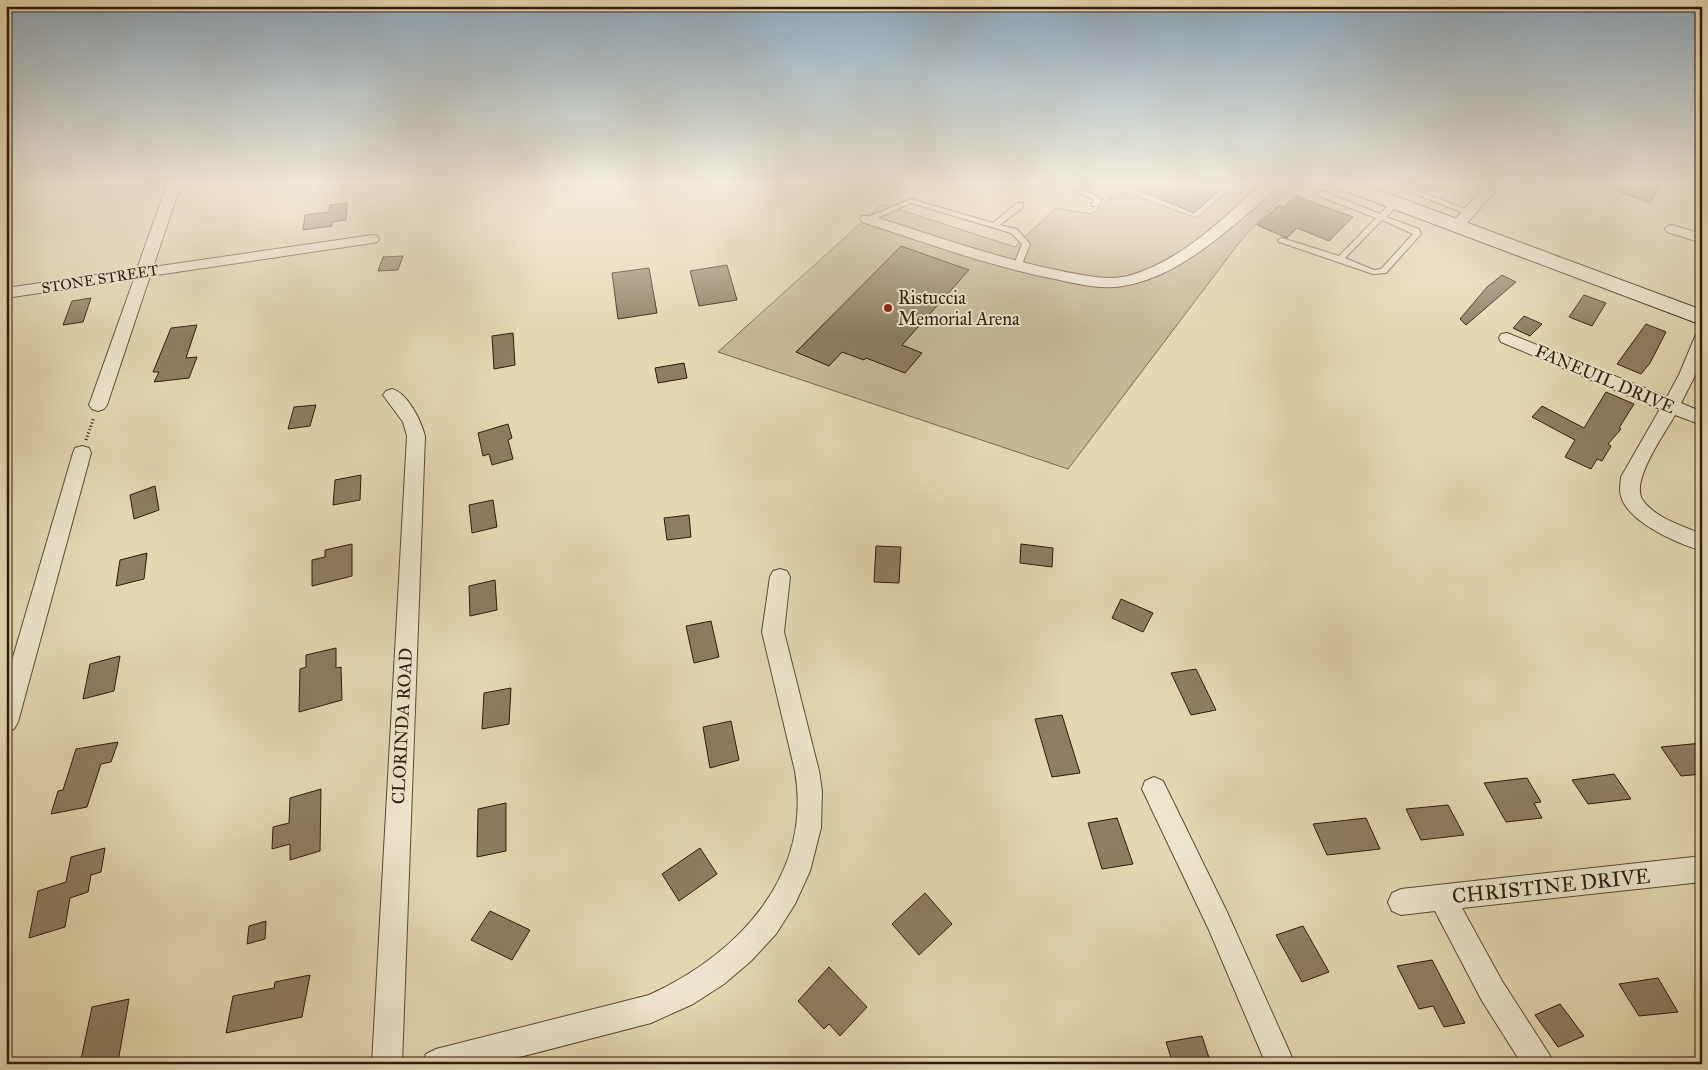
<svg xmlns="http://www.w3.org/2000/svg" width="1708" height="1070" viewBox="0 0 1708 1070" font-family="'IM FELL Great Primer',serif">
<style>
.green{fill:#c6b896;stroke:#7c6950}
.building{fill:#8e7d62;stroke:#311a0b}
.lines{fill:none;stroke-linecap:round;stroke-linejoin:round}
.service-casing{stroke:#5e4a35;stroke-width:2}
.minor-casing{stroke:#5e4a35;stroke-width:2}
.secondary-casing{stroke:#311a0b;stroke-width:2}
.path{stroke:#311a0b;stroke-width:3;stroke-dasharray:1 2.5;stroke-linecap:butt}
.service{fill:#ede6ce;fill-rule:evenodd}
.minor{fill:#ede6ce;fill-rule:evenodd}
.secondary{fill:#ede6ce;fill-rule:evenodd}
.poi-dot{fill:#8f2418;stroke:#ede6ce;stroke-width:2}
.labels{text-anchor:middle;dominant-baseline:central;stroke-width:4;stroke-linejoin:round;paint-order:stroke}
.far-street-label{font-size:15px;fill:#311a0b;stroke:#ede6ce}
.poi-label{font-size:18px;fill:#311a0b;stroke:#ede6ce;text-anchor:start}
.street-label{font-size:18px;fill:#311a0b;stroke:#ede6ce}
.near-street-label{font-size:21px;fill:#311a0b;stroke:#ede6ce}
</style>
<rect width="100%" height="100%" fill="#e4d8b3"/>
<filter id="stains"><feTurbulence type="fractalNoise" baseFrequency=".004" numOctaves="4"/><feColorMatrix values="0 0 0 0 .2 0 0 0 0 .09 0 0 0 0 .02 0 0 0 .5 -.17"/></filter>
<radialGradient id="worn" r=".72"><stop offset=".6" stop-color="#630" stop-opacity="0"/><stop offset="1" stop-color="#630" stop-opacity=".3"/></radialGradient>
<polygon class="green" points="1234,184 1295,184 1242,239 1068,469 718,352 882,204 1015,247 1055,208 1092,214 1120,190 1197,218"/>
<g class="building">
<polygon points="1131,184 1227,184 1194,213 1129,186"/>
<polygon points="1603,184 1663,184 1650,203 1603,186"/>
<polygon points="1296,196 1353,217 1329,241 1297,228 1287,238 1257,225 1279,205 1284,207"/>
<polygon points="347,203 346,220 332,222 332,226 303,230 305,215 329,212 330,205"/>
<polygon points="901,246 969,270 902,345 922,353 905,373 866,358 864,360 842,352 829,366 796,352"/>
<polygon points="403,256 398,270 378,271 383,257"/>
<polygon points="727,265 737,300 699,306 690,271"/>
<polygon points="649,268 657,313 618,319 612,273"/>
<polygon points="1502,275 1516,282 1466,325 1460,319 1487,287"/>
<polygon points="1584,295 1606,303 1592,326 1569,317"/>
<polygon points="91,298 83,322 63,325 72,301"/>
<polygon points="1524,316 1542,324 1530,336 1513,328"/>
<polygon points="1646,324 1666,332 1650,363 1641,374 1617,364"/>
<polygon points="197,325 186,358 197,357 189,378 154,382 159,372 153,372 171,328"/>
<polygon points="513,333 515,365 494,369 492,336"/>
<polygon points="684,363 687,378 658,383 655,368"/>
<polygon points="1606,392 1634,404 1619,428 1621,429 1608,444 1611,446 1602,461 1597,459 1591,469 1565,457 1575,440 1532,417 1542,406 1584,428"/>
<polygon points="316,405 310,426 288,429 294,407"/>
<polygon points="508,424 512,438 508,440 513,459 492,465 489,454 483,456 478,433"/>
<polygon points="361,475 360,500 333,505 335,480"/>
<polygon points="155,486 159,510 134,519 130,495"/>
<polygon points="493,500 497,527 472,533 469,505"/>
<polygon points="689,515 691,537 667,540 664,518"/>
<polygon points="352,544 352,576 312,586 312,560 325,557 325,550"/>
<polygon points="1021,544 1053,548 1052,567 1020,563"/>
<polygon points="876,546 901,547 899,583 874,582"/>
<polygon points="147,553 144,579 116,586 120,560"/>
<polygon points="495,580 497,610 470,616 469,586"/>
<polygon points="1121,599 1153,613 1143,632 1112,618"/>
<polygon points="711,621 719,657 694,663 686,626"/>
<polygon points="336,648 336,668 341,667 342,700 299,712 300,669 306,667 306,655"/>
<polygon points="120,656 114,691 83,699 90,664"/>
<polygon points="1196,669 1216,710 1191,715 1171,673"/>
<polygon points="511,688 509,724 482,729 484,693"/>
<polygon points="1062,715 1080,773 1052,777 1035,719"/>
<polygon points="731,721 739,760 710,768 703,727"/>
<polygon points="118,742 111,762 101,764 87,807 51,814 58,791 63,790 76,749"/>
<polygon points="1702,743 1702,774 1681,776 1661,747"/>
<polygon points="1614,774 1631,799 1588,804 1572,780"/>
<polygon points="1527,778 1541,802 1534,803 1542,818 1506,822 1484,783"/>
<polygon points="321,789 320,851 290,860 290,844 272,849 273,827 289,823 290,798"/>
<polygon points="506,803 506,851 477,857 478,809"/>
<polygon points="1448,805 1464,835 1421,840 1406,809"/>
<polygon points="1117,818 1133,864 1102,869 1088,823"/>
<polygon points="1366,818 1380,849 1327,855 1313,824"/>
<polygon points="105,848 101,872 91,875 88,892 70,898 65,927 29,938 38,891 66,882 71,857"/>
<polygon points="700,848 717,874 679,901 662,874"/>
<polygon points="925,893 952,924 919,955 892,924"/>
<polygon points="490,911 530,930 512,960 471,940"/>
<polygon points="266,921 265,939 247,944 249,926"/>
<polygon points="1303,926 1329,972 1302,982 1276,935"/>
<polygon points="1432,960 1465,1023 1444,1027 1433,1006 1419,1009 1397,966"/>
<polygon points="829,967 867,1007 840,1036 829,1024 824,1029 798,1001"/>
<polygon points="310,975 302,1017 226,1033 233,996 274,988 275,982"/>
<polygon points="1658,978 1678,1012 1639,1016 1619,984"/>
<polygon points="129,999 118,1062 80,1064 92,1007"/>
<polygon points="1560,1004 1584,1036 1558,1047 1535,1015"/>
<polygon points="1202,1036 1211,1064 1173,1064 1166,1042"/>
</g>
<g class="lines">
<defs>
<g id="service">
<polygon points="1063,184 1072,184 1102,199 1098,206 1092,206 1091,204 1094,200"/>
<path d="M1113,184H1129C1126,187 1116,187 1113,184Z"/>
<polygon points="1390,184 1400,184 1473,212 1466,214"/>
<path d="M1319,192H1325L1380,214L1392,201H1398V205L1386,217L1419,229L1421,234L1386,273L1373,274L1279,242L1278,240L1282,238L1339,256L1376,218L1319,196ZM1382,220L1413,234L1381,269L1374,270L1345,258Z"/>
<polygon points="911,199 993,223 1017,203 1023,203 1023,207 1000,225 1017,229 1030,244 1021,267 1017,269 1013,267 1022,244 1011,233 911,203 870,221 863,219"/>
</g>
<g id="minor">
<polygon points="167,184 181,184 153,267 372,235 377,236 379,239 377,242 372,243 150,276 107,405 104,409 98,411 92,409 89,405 134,279 6,298 6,288 137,269"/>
<path d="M1261,184H1276C1263,203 1241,219 1223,234C1194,257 1161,280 1123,286C1101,290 1078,284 1055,279C989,266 926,243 862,222L860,219L862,216H872C935,236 996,258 1061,271C1082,275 1107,281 1128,276C1181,261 1222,220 1261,184Z"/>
<polygon points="1486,184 1501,184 1462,229 1452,229 1450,226 1452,223"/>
<polygon points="1672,225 1702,234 1702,243 1667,232 1665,229 1667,226"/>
<path d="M1507,333L1667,397L1679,375L1694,339L1696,335L1702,334V362L1681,403L1702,412V425L1675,415C1665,433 1631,480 1642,499C1654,518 1683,526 1702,534V551C1677,543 1620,520 1620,489C1620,485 1621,481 1621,477L1660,409L1501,342L1499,338L1501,334Z"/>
<path d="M392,389C408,393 421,421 425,436L402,1064H372L407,436L403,422L383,395L386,391Z"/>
<polygon points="82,446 89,448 91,453 18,722 14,729 6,732 6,681 73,453 75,448"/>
<path d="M780,569L787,571L790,577L784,632L819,771L822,791L821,828L810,871L795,904L776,934L751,961L724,984L693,1004L651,1023L493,1064H422L426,1054L436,1049L649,995C738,954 813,876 795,771L762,632L770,577L773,571Z"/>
<polygon points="1154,777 1163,781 1227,912 1295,1064 1266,1064 1209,930 1142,789 1145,781"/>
<polygon points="1702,856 1702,882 1462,908 1502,981 1549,1054 1553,1064 1522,1064 1482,1001 1435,911 1401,915 1392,911 1388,902 1392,893 1401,889"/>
</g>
<polygon id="secondary" points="1335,184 1363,184 1702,310 1702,325 1338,188"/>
</defs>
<use href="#service" class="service-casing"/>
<use href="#minor" class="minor-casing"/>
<use href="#secondary" class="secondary-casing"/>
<polyline class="path" points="86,440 94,417"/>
<use href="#service" class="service"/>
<use href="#minor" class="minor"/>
<use href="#secondary" class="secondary"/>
</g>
<linearGradient id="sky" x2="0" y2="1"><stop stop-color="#8ea8bc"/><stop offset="0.55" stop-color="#f3eddd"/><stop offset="1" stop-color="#f3eddd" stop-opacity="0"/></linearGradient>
<rect width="1708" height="334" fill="url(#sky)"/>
<circle class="poi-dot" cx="888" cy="308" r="5"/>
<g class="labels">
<g class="far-street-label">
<text transform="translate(100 279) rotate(-9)">STONE STREET</text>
</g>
<g class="poi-label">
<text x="898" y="298">Ristuccia<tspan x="898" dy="21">Memorial Arena</tspan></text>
</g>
<g class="street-label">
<text transform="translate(1605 379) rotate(23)">FANEUIL DRIVE</text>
<text transform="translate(402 726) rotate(-87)">CLORINDA ROAD</text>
</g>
<g class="near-street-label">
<text transform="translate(1551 886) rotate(-6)">CHRISTINE DRIVE</text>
</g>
</g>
<rect width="1708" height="1070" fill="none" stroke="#e4d8b3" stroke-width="25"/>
<rect x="8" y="8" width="1693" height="1055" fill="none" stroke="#311a0b" stroke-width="2.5"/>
<rect x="12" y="12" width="1683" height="1045" fill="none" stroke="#311a0b"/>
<rect width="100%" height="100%" filter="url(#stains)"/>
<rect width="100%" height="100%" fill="url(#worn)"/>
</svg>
